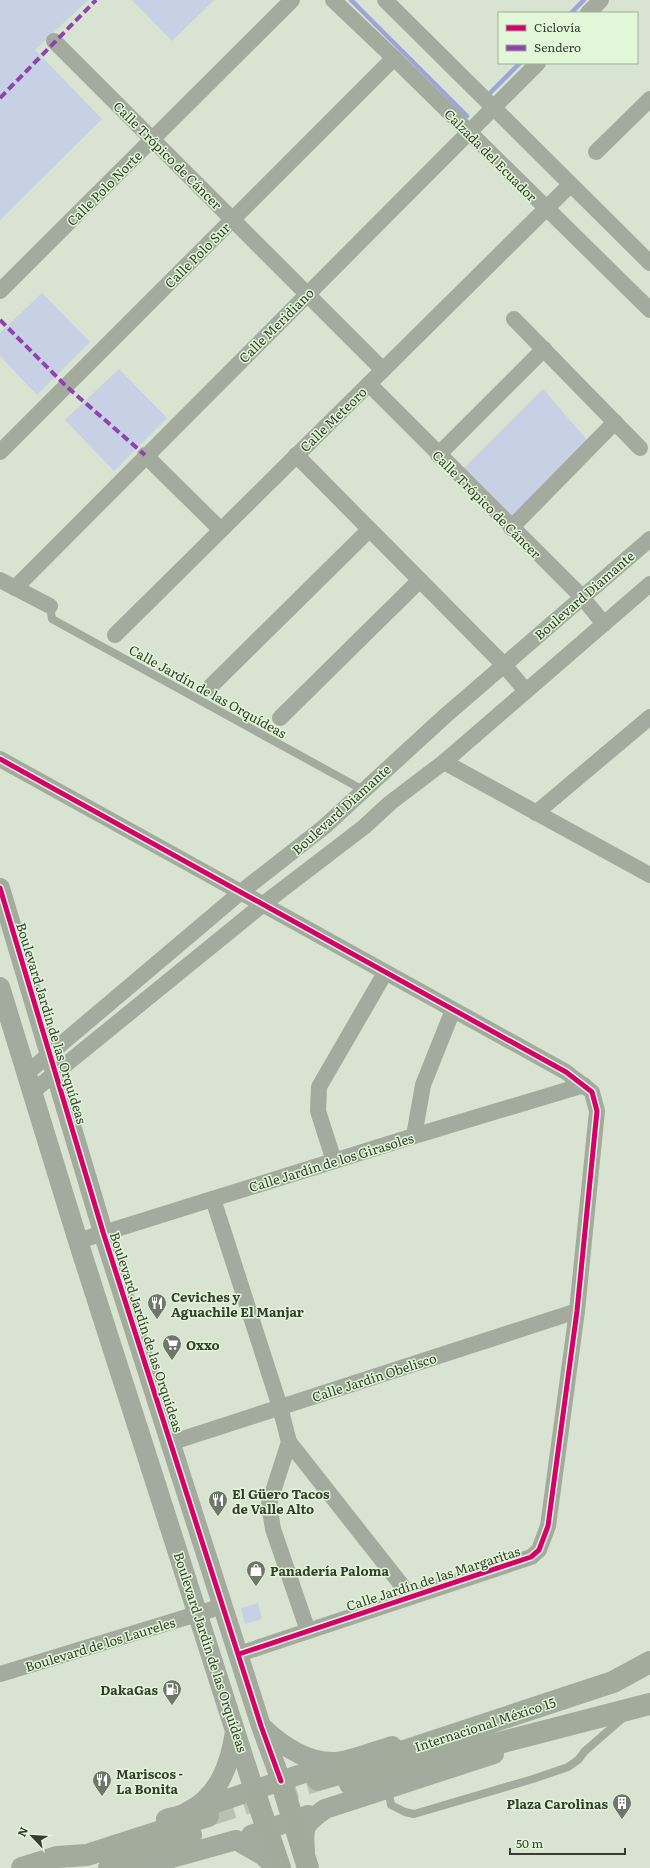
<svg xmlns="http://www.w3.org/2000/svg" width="650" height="1868" viewBox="0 0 650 1868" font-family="Literata,serif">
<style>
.green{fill:#c7d0e4}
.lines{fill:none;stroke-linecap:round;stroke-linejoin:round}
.stream{stroke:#9ca5d6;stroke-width:4.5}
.primary-tunnel{stroke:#b7c2b2;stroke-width:22;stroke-dasharray:22 11;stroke-linecap:butt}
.service{stroke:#a2ab9d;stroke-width:8}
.minor{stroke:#a2ab9d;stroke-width:16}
.tertiary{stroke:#a2ab9d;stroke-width:20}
.secondary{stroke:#a1aa9b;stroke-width:22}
.primary{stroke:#a2ac9c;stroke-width:22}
.quiet{stroke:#8e44ad;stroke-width:4;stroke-dasharray:8 4;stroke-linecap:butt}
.cycleway-casing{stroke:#e2f7d8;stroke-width:8}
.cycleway{stroke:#d6006c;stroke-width:5}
.labels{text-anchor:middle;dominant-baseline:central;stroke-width:3;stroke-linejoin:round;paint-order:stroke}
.street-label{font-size:13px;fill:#353d31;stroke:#e2f7d8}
.poi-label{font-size:13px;font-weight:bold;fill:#353d31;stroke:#e2f7d8;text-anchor:start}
</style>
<rect width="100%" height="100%" fill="#d8e3d2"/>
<g class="green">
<polygon points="0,0 88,0 35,50 102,119 0,220"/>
<polygon points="132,0 214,0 172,41"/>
<polygon points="42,293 90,342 37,395 0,356 0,333"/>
<polygon points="119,369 167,418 114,471 65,420"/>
<polygon points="543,389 588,441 511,517 462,470"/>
<polygon points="258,1603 262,1619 245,1624 241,1608"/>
</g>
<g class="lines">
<g class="stream">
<polyline points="351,0 467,116"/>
<polyline points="571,13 584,0"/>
<polyline points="489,94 520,63"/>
</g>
<polyline class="primary-tunnel" points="212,1814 318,1780"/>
<g class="service">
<polyline points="50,606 52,619 363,790"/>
<polyline points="388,1789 391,1805 405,1812 414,1814 533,1779 568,1767 578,1760 585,1751 624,1717"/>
</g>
<g class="minor">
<polyline points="333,0 394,58 650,310"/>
<polyline points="385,0 650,263"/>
<polyline points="588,13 601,0"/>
<polyline points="54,41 383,370"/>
<polyline points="596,152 650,99"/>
<polyline points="0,291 292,0"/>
<polyline points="514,319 640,448"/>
<polyline points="369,384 582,597 604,624"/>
<polyline points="0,452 394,58"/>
<polyline points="145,455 221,530"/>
<polyline points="296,455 504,665 526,691"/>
<polyline points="438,455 544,349"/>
<polyline points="511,528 615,422"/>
<polyline points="0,580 50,606"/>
<polyline points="15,588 538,63"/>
<polyline points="115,635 570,185"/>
<polyline points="209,688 369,530"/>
<polyline points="280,718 420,580"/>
<polyline points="0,759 566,1072 592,1092 597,1111 577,1311 548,1526 539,1550 531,1557 239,1654"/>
<polyline points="444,762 650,875"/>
<polyline points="536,813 650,717"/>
<polyline points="27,1073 241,892 324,827 445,716 650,539"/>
<polyline points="32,1092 262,905 364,827 390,803 444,762 650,584"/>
<polyline points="414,1136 423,1085 453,1010"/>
<polyline points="334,1161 318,1111 319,1087 385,973"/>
<polyline points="213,1199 280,1407 289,1442 269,1504 273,1529 308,1631"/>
<polyline points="78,1241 414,1136 584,1085"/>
<polyline points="289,1442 411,1597"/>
<polyline points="170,1443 577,1311"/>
<polyline points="0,1674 223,1606"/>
</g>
<g class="tertiary">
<polyline points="0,888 103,1232 261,1726 281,1781"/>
<polyline points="0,987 78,1241 254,1790"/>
<path d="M262,1727C281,1745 307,1763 335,1762C348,1762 378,1750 392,1746"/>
<polyline points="198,1809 334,1763"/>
<path d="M166,1819C173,1817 181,1816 187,1812C219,1797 230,1764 235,1732"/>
<polyline points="251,1835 308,1815"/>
<path d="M305,1851C303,1826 304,1824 325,1809L494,1754"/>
<polyline points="136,1868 236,1840 262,1855 277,1868"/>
</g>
<g class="secondary">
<polyline points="281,1781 308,1868"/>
<polyline points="254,1790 280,1868"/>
</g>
<g class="primary">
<polyline points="318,1780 360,1768 383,1758 613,1682 650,1662"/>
<polyline points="350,1784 456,1754 650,1704"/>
<polyline points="22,1868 57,1857 87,1855 208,1816"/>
<polyline points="109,1868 191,1835"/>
</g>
<g class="quiet">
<polyline points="0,98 96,0"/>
<polyline points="0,320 66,386 145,455"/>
</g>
<defs>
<g id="cycleway">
<polyline points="0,759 566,1072 592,1092 597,1111 577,1311 548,1526 539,1550 531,1557 239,1654"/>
<polyline points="0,888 103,1232 261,1726 281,1781"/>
</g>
</defs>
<use href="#cycleway" class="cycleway-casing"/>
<use href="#cycleway" class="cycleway"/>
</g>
<defs>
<symbol id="restaurant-pin" viewBox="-11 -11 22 30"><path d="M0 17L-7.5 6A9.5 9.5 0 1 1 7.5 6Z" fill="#6e7769" stroke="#e2f7d8"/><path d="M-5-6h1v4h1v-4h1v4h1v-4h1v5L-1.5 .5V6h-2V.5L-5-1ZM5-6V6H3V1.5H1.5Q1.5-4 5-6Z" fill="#fff"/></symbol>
<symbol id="supermarket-pin" viewBox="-11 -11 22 30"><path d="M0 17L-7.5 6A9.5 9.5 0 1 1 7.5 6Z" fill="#6e7769" stroke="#e2f7d8"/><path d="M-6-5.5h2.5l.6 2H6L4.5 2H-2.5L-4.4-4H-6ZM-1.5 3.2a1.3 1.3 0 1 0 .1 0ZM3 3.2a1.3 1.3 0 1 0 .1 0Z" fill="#fff"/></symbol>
<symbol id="shop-pin" viewBox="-11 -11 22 30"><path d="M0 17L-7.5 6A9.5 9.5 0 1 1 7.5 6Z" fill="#6e7769" stroke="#e2f7d8"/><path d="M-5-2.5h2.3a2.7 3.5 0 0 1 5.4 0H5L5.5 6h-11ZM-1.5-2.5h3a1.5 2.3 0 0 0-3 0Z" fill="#fff"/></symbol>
<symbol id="fuel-pin" viewBox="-11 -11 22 30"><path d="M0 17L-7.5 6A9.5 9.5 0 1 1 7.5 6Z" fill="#6e7769" stroke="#e2f7d8"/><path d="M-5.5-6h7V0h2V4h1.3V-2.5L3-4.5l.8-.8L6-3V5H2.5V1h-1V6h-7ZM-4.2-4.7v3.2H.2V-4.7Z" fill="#fff"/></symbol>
<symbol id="building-pin" viewBox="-11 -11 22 30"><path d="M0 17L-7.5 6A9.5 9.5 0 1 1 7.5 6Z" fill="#6e7769" stroke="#e2f7d8"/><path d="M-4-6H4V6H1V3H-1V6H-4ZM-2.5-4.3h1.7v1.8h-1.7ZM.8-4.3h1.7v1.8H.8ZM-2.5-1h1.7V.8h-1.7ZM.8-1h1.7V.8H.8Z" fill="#fff"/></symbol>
</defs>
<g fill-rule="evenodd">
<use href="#restaurant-pin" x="146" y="1292" width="22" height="30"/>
<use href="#supermarket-pin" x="161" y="1333" width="22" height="30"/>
<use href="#restaurant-pin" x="207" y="1489" width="22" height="30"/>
<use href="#shop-pin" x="245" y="1559" width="22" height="30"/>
<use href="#fuel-pin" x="161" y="1678" width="22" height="30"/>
<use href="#restaurant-pin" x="91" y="1769" width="22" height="30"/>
<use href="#building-pin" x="611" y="1792" width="22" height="30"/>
</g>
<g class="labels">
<g class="street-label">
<text transform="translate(168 155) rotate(45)">Calle Trópico de Cáncer</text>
<text transform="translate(491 155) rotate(45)">Calzada del Ecuador</text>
<text transform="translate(104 188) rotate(-45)">Calle Polo Norte</text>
<text transform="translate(197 255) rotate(-45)">Calle Polo Sur</text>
<text transform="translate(276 325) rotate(-45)">Calle Meridiano</text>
<text transform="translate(333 419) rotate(-44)">Calle Meteoro</text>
<text transform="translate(487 504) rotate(45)">Calle Trópico de Cáncer</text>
<text transform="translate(584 595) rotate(-41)">Boulevard Diamante</text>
<text transform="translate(208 691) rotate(29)">Calle Jardín de las Orquídeas</text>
<text transform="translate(341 809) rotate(-42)">Boulevard Diamante</text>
<text transform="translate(52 1023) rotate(73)">Boulevard Jardín de las Orquídeas</text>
<text transform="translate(331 1162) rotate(-17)">Calle Jardín de los Girasoles</text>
<text transform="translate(147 1332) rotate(72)">Boulevard Jardín de las Orquídeas</text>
<text transform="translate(374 1377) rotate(-18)">Calle Jardín Obelisco</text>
<text transform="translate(433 1578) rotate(-18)">Calle Jardín de las Margaritas</text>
<text transform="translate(100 1644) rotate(-17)">Boulevard de los Laureles</text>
<text transform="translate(211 1652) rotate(72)">Boulevard Jardín de las Orquídeas</text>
<text transform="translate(485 1724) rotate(-18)">Internacional México 15</text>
</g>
<g class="poi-label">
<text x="171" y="1296">Ceviches y<tspan x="171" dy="15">Aguachile El Manjar</tspan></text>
<text x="186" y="1344">Oxxo</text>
<text x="232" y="1493">El Güero Tacos<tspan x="232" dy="15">de Valle Alto</tspan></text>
<text x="270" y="1570">Panadería Paloma</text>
<text x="158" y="1689" text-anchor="end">DakaGas</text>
<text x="116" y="1773">Mariscos -<tspan x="116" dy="15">La Bonita</tspan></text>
<text x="608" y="1803" text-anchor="end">Plaza Carolinas</text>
</g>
</g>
<rect x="498" y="12" width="140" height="52" fill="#e2f7d8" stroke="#9dad95"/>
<rect x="506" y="25" width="20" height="6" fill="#d6006c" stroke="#9dad95"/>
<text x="534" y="32" font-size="12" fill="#353d31">Ciclovía</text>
<rect x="506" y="45" width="20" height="6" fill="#8e44ad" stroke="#9dad95"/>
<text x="534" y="52" font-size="12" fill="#353d31">Sendero</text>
<g transform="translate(32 1836) rotate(295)" stroke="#e2f7d8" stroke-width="3" paint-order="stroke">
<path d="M0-3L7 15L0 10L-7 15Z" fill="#353d31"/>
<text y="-6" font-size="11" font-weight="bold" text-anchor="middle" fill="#353d31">N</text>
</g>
<path d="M510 1848v6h115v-6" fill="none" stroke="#353d31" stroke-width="2"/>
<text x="516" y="1848" font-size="12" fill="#353d31" stroke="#e2f7d8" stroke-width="3" paint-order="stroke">50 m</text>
</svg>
